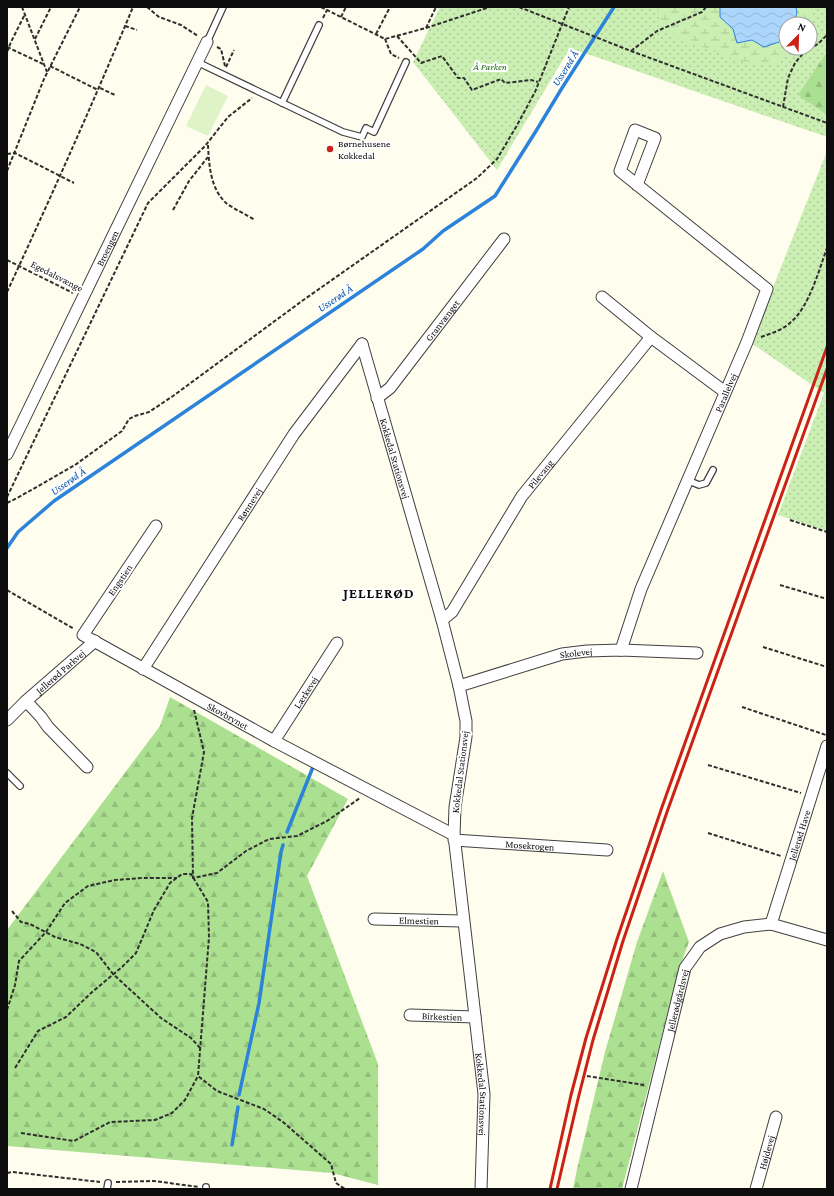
<svg xmlns="http://www.w3.org/2000/svg" width="834" height="1196" viewBox="0 0 834 1196" font-family="'Crimson Pro',serif">
<style>
.grass{fill:url(#grass-dots);fill-rule:evenodd}
.forest{fill:url(#forest-firs)}
.wetland{fill:url(#wetland-marsh)}
.pitch{fill:#dff4c6}
.water{fill:url(#water-waves);stroke:#2c83da}
.lines{fill:none;stroke-linecap:round;stroke-linejoin:round}
.stream{stroke:#2c83da;stroke-width:3.5}
.lane-casing{stroke:#404040;stroke-width:8}
.street-casing{stroke:#404040;stroke-width:13}
.path{stroke:#2f2f2f;stroke-width:2;stroke-dasharray:4 2;stroke-linecap:butt}
.lane{stroke:#fff;stroke-width:5.5}
.street{stroke:#fff;stroke-width:11}
.rail{stroke:#cb2218;stroke-width:3}
.poi-dot{fill:#cb2218;stroke:#fff;stroke-width:1.5}
.labels{text-anchor:middle;dominant-baseline:central;stroke-width:4;stroke-linejoin:round;paint-order:stroke}
.park-label{font-size:10px;font-style:italic;fill:#206b17;stroke:#fff}
.poi-label{font-size:10px;fill:#0d0d0d;stroke:#fff;text-anchor:start}
.street-label{font-size:10px;fill:#0d0d0d;stroke:#fff}
.water-label{font-size:11px;font-style:italic;fill:#0a54ab;stroke:#fff}
.district-label{font-size:14px;font-weight:bold;letter-spacing:1px;fill:#0d0d0d;stroke:#fff}
</style>
<defs>
<pattern id="grass-dots" width="8" height="8" patternUnits="userSpaceOnUse"><rect width="8" height="8" fill="#cbeeb3"/><path d="M2 2h.1M6 6h.1" fill="none" stroke="#adcb99" stroke-width="1.8" stroke-linecap="round"/></pattern>
<pattern id="forest-firs" width="22" height="20" patternUnits="userSpaceOnUse"><rect width="22" height="20" fill="#ace091"/><path d="M5 1l3.5 6h-7zM16 11l3.5 6h-7z" fill="#93bf7c"/></pattern>
<pattern id="wetland-marsh" width="20" height="14" patternUnits="userSpaceOnUse"><rect width="20" height="14" fill="#cbeeb3"/><path d="M1 5h8M5 5V1M11 12h8M15 12V8" fill="none" stroke="#adcb99"/></pattern>
<pattern id="water-waves" width="16" height="10" patternUnits="userSpaceOnUse"><rect width="16" height="10" fill="#add6fc"/><path d="M0 5q4-4 8 0t8 0" fill="none" stroke="#94b6d7"/></pattern>
</defs>
<rect width="100%" height="100%" fill="#fffdee"/>
<g class="grass">
<path d="M440,7H827V137L570,48L497,170L413,62ZM786,24H810V48H786Z"/>
<polygon points="827,151 827,531 778,515 824,393 751,343"/>
</g>
<g class="forest">
<polygon points="827,52 827,115 798,95"/>
<polygon points="170,697 348,799 307,876 378,1064 378,1185 332,1173 7,1146 7,930 160,726"/>
<polygon points="663,871 689,942 679,969 622,1189 573,1189 577,1169 605,1052 637,942"/>
</g>
<polygon class="wetland" points="659,7 811,7 812,14 810,24 786,24 786,48 794,48 778,64 758,64 735,60 709,49 681,41 659,21 658,10"/>
<polygon class="pitch" points="206,85 228,96 208,136 186,126"/>
<polygon class="water" points="720,7 796,7 797,13 793,24 786,24 786,34 779,42 764,47 752,40 737,43 733,29 720,17"/>
<g class="lines">
<g class="stream">
<polyline points="7,548 18,532 54,501 423,249 443,231 495,196 536,131 562,88 614,7"/>
<polyline points="287,832 313,767"/>
<polyline points="239,1095 259,1003 281,852 283,845"/>
<polyline points="232,1145 238,1107"/>
</g>
<defs>
<g id="lane">
<polyline points="207,42 223,7"/>
<polyline points="197,62 343,132 362,137 366,128 374,132 406,62"/>
<polyline points="282,103 319,25"/>
<polyline points="687,480 699,485 706,483 713,470"/>
<polyline points="7,773 20,786"/>
<polyline points="107,1189 108,1183"/>
<polyline points="206,1189 206,1187"/>
</g>
<g id="street">
<polyline points="602,297 651,337"/>
<path id="s1" d="M362,344L442,620L459,686L466,721V737L455,807L454,835L484,1094L481,1189"/>
<path id="s2" d="M377,398L390,388L504,239"/>
<path id="s3" d="M7,454L207,42"/>
<path id="s4" d="M156,526L83,635L274,741L454,835"/>
<path id="s5" d="M442,620L452,612L522,496L651,337L725,392"/>
<path id="s6" d="M621,650L641,589L747,342L767,289L620,171L635,130L655,138L637,185"/>
<path id="s7" d="M143,669L294,434L362,344"/>
<path id="s8" d="M459,686L562,654L587,651L621,650L697,653"/>
<polyline points="26,701 41,717 48,727 87,767"/>
<path id="s9" d="M7,720L26,701L95,641"/>
<path id="s10" d="M274,741L337,643"/>
<path id="s11" d="M454,840L607,850"/>
<path id="s12" d="M374,919L463,921"/>
<path id="s13" d="M771,924L827,746"/>
<path id="s14" d="M410,1015L475,1017"/>
<path id="s15" d="M631,1189L685,968L700,947L720,934L744,927L771,924L827,940"/>
<path id="s16" d="M756,1189L776,1117"/>
</g>
</defs>
<use href="#lane" class="lane-casing"/>
<use href="#street" class="street-casing"/>
<g class="path">
<polyline points="22,7 47,72"/>
<polyline points="147,7 159,17 181,25 198,36"/>
<polyline points="321,7 385,39 426,28 490,7"/>
<polyline points="519,7 631,51 827,123"/>
<polyline points="341,17 346,7"/>
<polyline points="323,18 327,10"/>
<polyline points="125,26 137,30"/>
<polyline points="426,28 436,7"/>
<polyline points="376,34 390,7"/>
<polyline points="397,36 421,63 442,56 458,78 464,78 472,90 501,79 505,83 531,80 538,82"/>
<polyline points="35,39 51,7"/>
<polyline points="385,39 391,54 399,58"/>
<polyline points="7,47 43,64"/>
<polyline points="217,47 221,49 225,66"/>
<polyline points="631,51 657,31 702,12 706,7"/>
<polyline points="7,52 11,42 25,14"/>
<polyline points="50,66 98,90"/>
<polyline points="226,67 234,50"/>
<polyline points="100,88 115,95"/>
<polyline points="783,107 788,78 795,63 805,51 818,44 827,35"/>
<path d="M208,145C209,164 210,188 226,203C234,209 247,215 255,220"/>
<polyline points="7,154 15,153 74,183"/>
<polyline points="7,171 44,79 80,7"/>
<polyline points="173,210 189,181 208,157"/>
<polyline points="7,260 73,293"/>
<path d="M7,292C51,197 93,103 133,7"/>
<path d="M761,337C772,333 783,330 791,322C809,307 819,270 827,248"/>
<polyline points="7,497 148,203 205,146 228,117 252,98"/>
<polyline points="7,503 19,497 75,465 122,431 129,419 135,416 149,412 173,396 302,301 477,178 497,159 516,127 535,92 569,7"/>
<polyline points="790,520 827,532"/>
<polyline points="780,585 827,599"/>
<polyline points="7,590 74,629"/>
<polyline points="763,647 827,667"/>
<polyline points="742,707 826,735"/>
<polyline points="194,710 204,752 192,818 193,878 217,873 246,851 269,839 297,836 327,821 360,798"/>
<polyline points="708,765 801,793"/>
<polyline points="708,833 781,856"/>
<polyline points="12,911 21,922 30,924 55,937 80,944 96,952 113,974 161,1018 191,1038 201,1049"/>
<polyline points="7,1010 15,985 19,961 46,932 65,903 88,886 115,880 142,878 177,878"/>
<polyline points="15,1068 38,1031 66,1017 91,993 122,967 136,953 154,910 170,883 182,874 191,874 208,902 209,937 198,1076 217,1091 264,1109 283,1122 331,1164 336,1183 345,1189"/>
<polyline points="587,1076 644,1085"/>
<polyline points="21,1133 74,1141 110,1122 155,1120 172,1113 185,1100 198,1076"/>
<polyline points="7,1173 13,1172 100,1182"/>
<polyline points="116,1182 154,1181 199,1187"/>
</g>
<use href="#lane" class="lane"/>
<use href="#street" class="street"/>
<g class="rail">
<polyline points="550,1189 571,1095 586,1038 617,939 662,807 827,347"/>
<polyline points="557,1189 578,1099 593,1040 623,941 667,812 827,369"/>
</g>
</g>
<circle class="poi-dot" cx="330" cy="149" r="4"/>
<g class="labels">
<g class="park-label">
<text x="490" y="66">Å Parken</text>
</g>
<g class="poi-label">
<text x="338" y="143">Børnehusene<tspan x="338" dy="12">Kokkedal</tspan></text>
</g>
<g class="street-label">
<text stroke="none"><textPath href="#s3" startOffset="229">Broengen</textPath></text>
<text transform="translate(57 276) rotate(27)">Egedalsvænge</text>
<text stroke="none"><textPath href="#s2" startOffset="102">Granvænget</textPath></text>
<text stroke="none"><textPath href="#s6" startOffset="278">Parallelvej</textPath></text>
<text stroke="none"><textPath href="#s1" startOffset="119">Kokkedal Stationsvej</textPath></text>
<text stroke="none"><textPath href="#s5" startOffset="177">Pilevang</textPath></text>
<text stroke="none"><textPath href="#s7" startOffset="196">Rønnevej</textPath></text>
<text transform="translate(120 580) rotate(-56)">Engstien</text>
<text stroke="none"><textPath href="#s8" startOffset="122">Skolevej</textPath></text>
<text stroke="none"><textPath href="#s9" startOffset="72">Jellerød Parkvej</textPath></text>
<text stroke="none"><textPath href="#s10" startOffset="58">Lærkevej</textPath></text>
<text stroke="none"><textPath href="#s4" startOffset="297">Skovbrynet</textPath></text>
<text transform="translate(460 772) rotate(-83)">Kokkedal Stationsvej</text>
<text stroke="none"><textPath href="#s13" startOffset="93">Jellerød Have</textPath></text>
<text stroke="none"><textPath href="#s11" startOffset="76">Mosekrogen</textPath></text>
<text stroke="none"><textPath href="#s12" startOffset="45">Elmestien</textPath></text>
<text stroke="none"><textPath href="#s15" startOffset="194">Jellerødgårdsvej</textPath></text>
<text stroke="none"><textPath href="#s14" startOffset="32">Birkestien</textPath></text>
<text stroke="none"><textPath href="#s1" startOffset="767">Kokkedal Stationsvej</textPath></text>
<text stroke="none"><textPath href="#s16" startOffset="38">Højdevej</textPath></text>
</g>
<g class="water-label">
<text transform="translate(565 68) rotate(-58)">Usserød Å</text>
<text transform="translate(335 298) rotate(-34)">Usserød Å</text>
<text transform="translate(68 481) rotate(-35)">Usserød Å</text>
</g>
<g class="district-label">
<text x="379" y="593">JELLERØD</text>
</g>
</g>
<rect width="834" height="1196" fill="none" stroke="#0d0d0d" stroke-width="16"/>
<g transform="translate(798 36) rotate(23)"><circle r="19" fill="#ffffff" stroke="#9e9e9e"/>
<path d="M0-3L7 15L0 10L-7 15Z" fill="#cb2218"/>
<text y="-6" font-size="11" font-weight="bold" text-anchor="middle" fill="#0d0d0d">N</text>
</g>
</svg>
